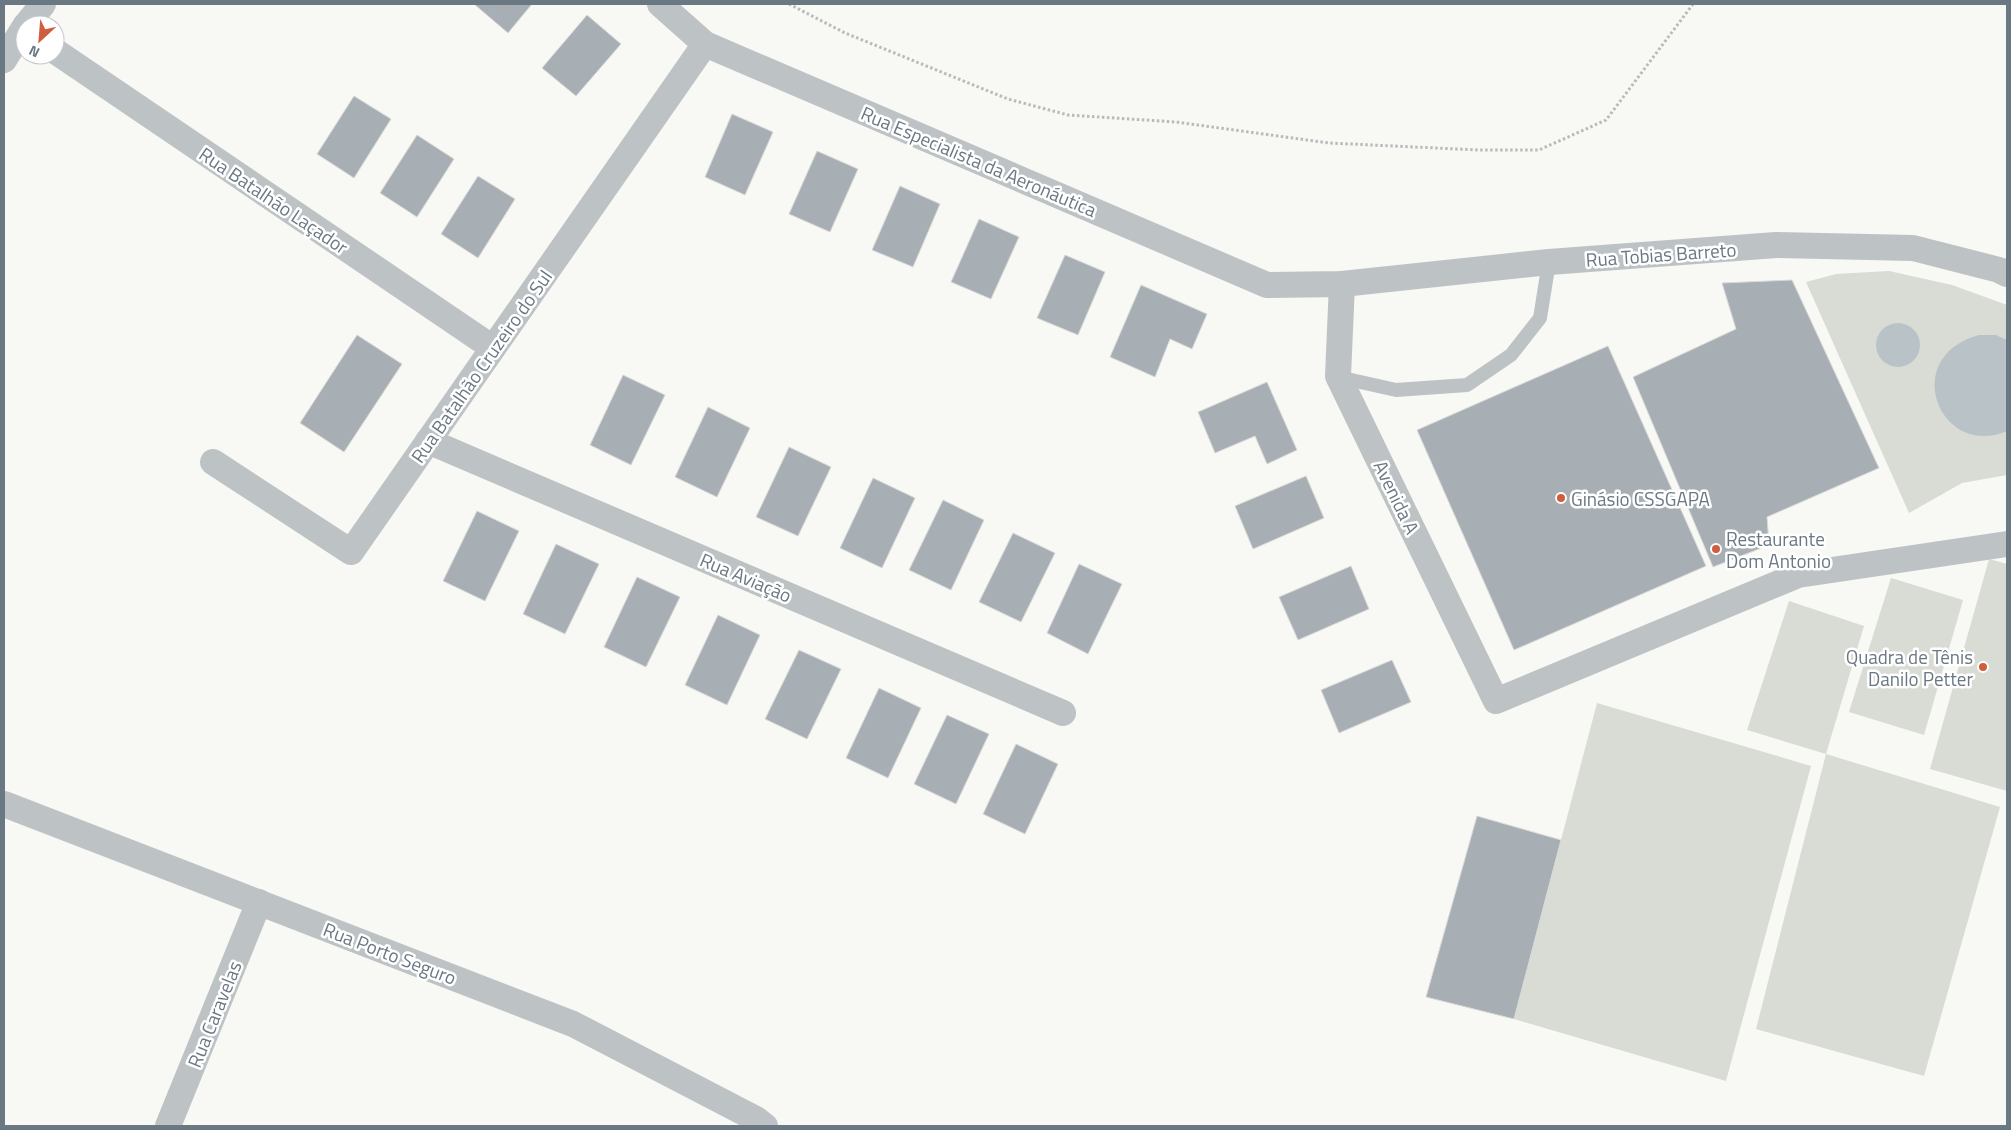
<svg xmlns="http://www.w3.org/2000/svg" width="2011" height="1130" viewBox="0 0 2011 1130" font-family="'Titillium Web',sans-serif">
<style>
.green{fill:#d8dcd5}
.water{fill:#b9c3c7}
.building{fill:#a7aeb4;stroke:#d9d9d8}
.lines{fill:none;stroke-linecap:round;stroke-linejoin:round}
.path{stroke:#b8bbbe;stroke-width:3;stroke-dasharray:2.5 2.5;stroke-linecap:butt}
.lane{stroke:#bdc2c5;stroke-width:14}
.street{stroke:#bdc2c5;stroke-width:26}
.poi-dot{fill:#cf5d3e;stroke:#fff;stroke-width:2}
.labels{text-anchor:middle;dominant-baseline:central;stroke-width:5;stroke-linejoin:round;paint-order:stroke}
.street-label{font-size:19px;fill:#6a7883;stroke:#fff}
.poi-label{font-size:19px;fill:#6a7883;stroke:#fff;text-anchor:start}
</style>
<rect width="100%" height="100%" fill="#f8f8f5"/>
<g class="green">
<polygon points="1889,271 1952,285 2007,305 2007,475 1962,483 1909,513 1806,282 1836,274"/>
<polygon points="1989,559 2007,564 2007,791 1930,769"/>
<polygon points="1891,578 1963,600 1924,735 1849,712"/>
<polygon points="1789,601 1864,626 1826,754 2000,807 1924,1076 1756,1029 1826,754 1747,730"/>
<polygon points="1597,703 1811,766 1726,1081 1514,1019"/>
</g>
<g class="water">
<circle cx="1898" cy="345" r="22"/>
<path d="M1979,335H1996L2007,340V431C1940,460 1898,357 1979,335Z"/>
</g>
<g class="building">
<polygon points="474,4 532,4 508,33"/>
<polygon points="587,15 621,44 576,96 542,68"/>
<polygon points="354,96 391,119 354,178 317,154"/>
<polygon points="732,114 773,132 745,195 705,177"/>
<polygon points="417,135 454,159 417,217 380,193"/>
<polygon points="817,151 858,169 830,232 789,214"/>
<polygon points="478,176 515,199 478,258 441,234"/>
<polygon points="900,186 940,204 913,267 872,250"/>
<polygon points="979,219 1019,237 991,299 951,282"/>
<polygon points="1065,255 1105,272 1078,335 1037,318"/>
<polygon points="1792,280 1879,468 1767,517 1769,545 1713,567 1633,377 1736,329 1722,283"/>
<polygon points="1141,285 1207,314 1192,349 1170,339 1155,377 1110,357"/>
<polygon points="357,335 402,364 344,452 300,423"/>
<polygon points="1608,346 1706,566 1514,650 1417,430"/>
<polygon points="623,375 665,395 631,465 590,445"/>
<polygon points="1267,382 1297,450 1267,464 1255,436 1215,453 1198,412"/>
<polygon points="708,407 750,428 717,497 675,477"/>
<polygon points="789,447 831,467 798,536 756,517"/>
<polygon points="1306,476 1324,518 1253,549 1235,506"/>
<polygon points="873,478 915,498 882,568 840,548"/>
<polygon points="943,500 984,520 951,590 909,570"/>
<polygon points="477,511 519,531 485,601 443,581"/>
<polygon points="1013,533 1055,553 1021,622 979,602"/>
<polygon points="556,544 599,564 565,634 523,614"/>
<polygon points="1079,564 1122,584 1088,654 1047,633"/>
<polygon points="1351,566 1369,609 1298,640 1279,597"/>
<polygon points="637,577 680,597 646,667 604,647"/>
<polygon points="718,615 760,635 727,705 685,685"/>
<polygon points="799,650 841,669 807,739 765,719"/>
<polygon points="1392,660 1411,702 1339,733 1321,690"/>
<polygon points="879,688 921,708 888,778 846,758"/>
<polygon points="947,715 989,734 956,804 914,784"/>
<polygon points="1016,744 1058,764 1025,834 983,814"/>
<polygon points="1477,816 1561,840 1514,1019 1426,997"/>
</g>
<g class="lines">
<polyline class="path" points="789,4 845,33 1008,99 1068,115 1176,122 1329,143 1479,150 1539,150 1606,120 1693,4"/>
<polyline class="lane" points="1338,377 1396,390 1467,385 1511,355 1540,318 1549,262"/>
<g class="street">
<polyline points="660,4 705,44 1267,285 1342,284 1549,262 1776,245 1913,248 1999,270 2007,274"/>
<polyline points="26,25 43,4"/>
<polyline points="55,51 493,348"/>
<polyline points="4,60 25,26"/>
<polyline points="1342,284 1338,376 1496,701 1798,575 2007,544"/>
<polyline points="428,441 1063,713"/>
<polyline points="213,462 351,552 705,44"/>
<polyline points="4,804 573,1024 756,1119 765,1126"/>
<polyline points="168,1126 259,902"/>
</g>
</g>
<g class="poi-dot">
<circle cx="1561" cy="498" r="5"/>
<circle cx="1716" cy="549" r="5"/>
<circle cx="1983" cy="667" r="5"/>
</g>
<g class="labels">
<g class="street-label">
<text transform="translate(979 161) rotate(23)">Rua Especialista da Aeronáutica</text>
<text transform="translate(274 200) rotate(34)">Rua Batalhão Laçador</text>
<text transform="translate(1661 254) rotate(-4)">Rua Tobias Barreto</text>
<text transform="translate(481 366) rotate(-55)">Rua Batalhão Cruzeiro do Sul</text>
<text transform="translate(1397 497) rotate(64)">Avenida A</text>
<text transform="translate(746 577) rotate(23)">Rua Aviação</text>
<text transform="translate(390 953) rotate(21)">Rua Porto Seguro</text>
<text transform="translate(214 1014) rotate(-68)">Rua Caravelas</text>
</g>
<g class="poi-label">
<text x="1571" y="498">Ginásio CSSGAPA</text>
<text x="1726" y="538">Restaurante<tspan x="1726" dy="22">Dom Antonio</tspan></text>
<text x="1973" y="656" text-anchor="end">Quadra de Tênis<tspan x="1973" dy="22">Danilo Petter</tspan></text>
</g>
</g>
<rect width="2011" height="1130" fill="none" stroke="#6a7883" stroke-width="10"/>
<g transform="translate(40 40) rotate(206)"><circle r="24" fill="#ffffff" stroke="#c3c9cd"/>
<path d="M0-4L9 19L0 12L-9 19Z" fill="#cf5d3e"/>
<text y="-8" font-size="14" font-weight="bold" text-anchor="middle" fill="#6a7883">N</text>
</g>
</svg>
